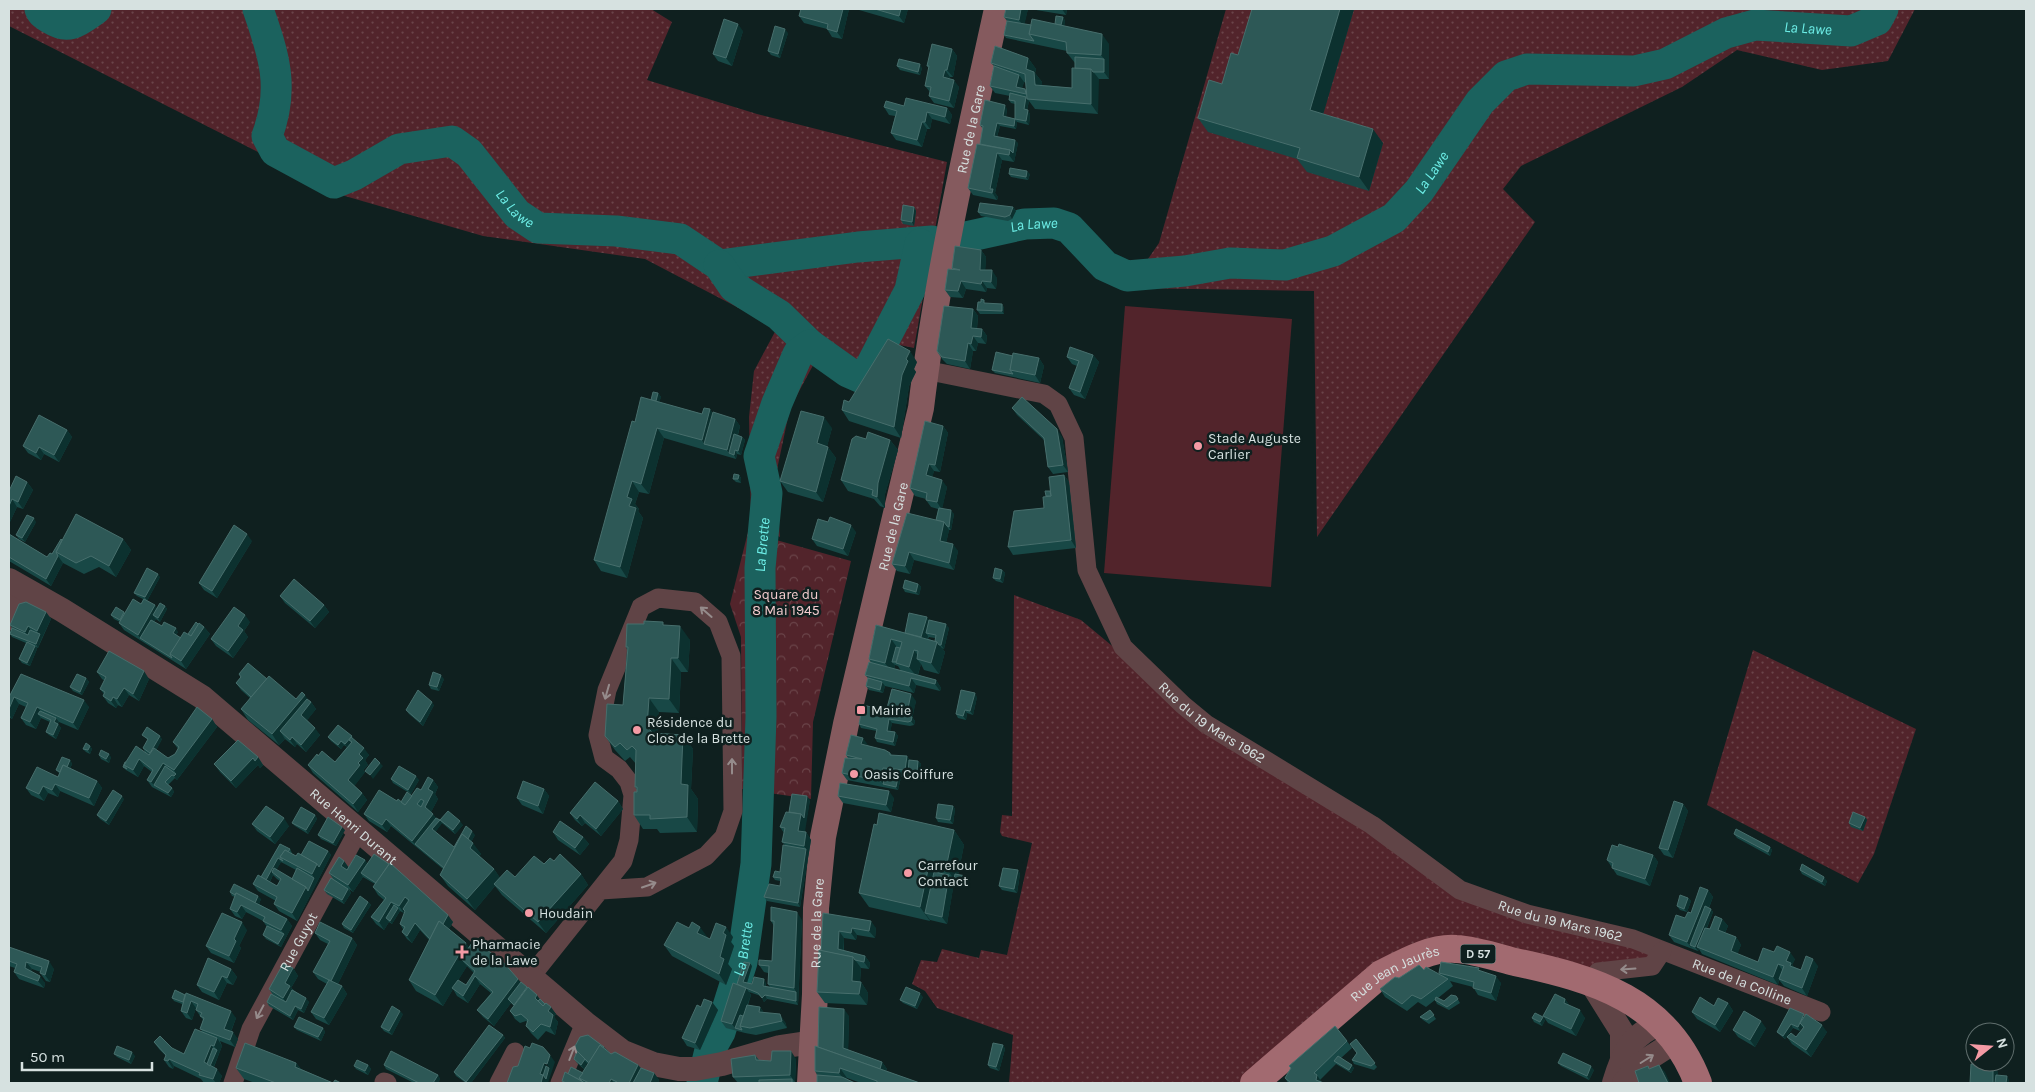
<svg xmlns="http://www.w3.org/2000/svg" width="2035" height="1092" viewBox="0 0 2035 1092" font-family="Karla,sans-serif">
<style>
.grass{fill:url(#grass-dots)}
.park{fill:url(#park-crowns)}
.garden{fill:#52242b}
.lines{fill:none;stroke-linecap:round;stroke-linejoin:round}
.river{stroke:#1b625e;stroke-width:31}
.minor{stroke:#604446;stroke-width:19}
.tertiary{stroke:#604446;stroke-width:24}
.secondary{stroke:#855a5e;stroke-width:26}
.primary{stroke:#a26a70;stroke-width:28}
.wall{fill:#184846;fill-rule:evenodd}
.shaded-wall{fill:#0c312f}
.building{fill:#2d5856;stroke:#476e6c;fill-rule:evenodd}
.oneway{stroke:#958b8b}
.poi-dot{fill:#f49aa4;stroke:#0f201f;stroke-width:2}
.labels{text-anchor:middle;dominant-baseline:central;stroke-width:5;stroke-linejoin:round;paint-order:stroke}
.shield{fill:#0f201f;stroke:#9aa7a6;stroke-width:1}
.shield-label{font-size:12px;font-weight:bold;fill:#d6e1e0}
.street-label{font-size:14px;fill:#d6e1e0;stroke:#0f201f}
.poi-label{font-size:14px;fill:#d6e1e0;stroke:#0f201f;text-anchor:start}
.park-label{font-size:14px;fill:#f3cbce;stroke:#0f201f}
.water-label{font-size:15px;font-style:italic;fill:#6deee7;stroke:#0f201f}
</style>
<defs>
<pattern id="grass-dots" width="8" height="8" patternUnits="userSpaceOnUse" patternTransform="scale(1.25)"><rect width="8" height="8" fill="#52242b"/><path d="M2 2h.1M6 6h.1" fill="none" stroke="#6a4449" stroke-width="1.8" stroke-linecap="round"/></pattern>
<pattern id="park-crowns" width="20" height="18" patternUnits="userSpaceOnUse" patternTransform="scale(1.25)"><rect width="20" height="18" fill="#52242b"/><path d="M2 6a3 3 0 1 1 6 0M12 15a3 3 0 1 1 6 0" fill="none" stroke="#6a4449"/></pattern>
</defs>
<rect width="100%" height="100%" fill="#0f201f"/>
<g class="grass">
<polygon points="9,9 651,9 672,22 647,80 757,114 947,162 914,348 890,343 865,387 817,358 790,408 775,479 780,537 751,523 749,417 754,371 777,328 645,259 483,236 345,196 9,26"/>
<polygon points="1226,9 1915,9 1888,61 1822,70 1737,50 1682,87 1521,166 1503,189 1535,222 1317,537 1314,291 1128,288 1159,243"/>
<polygon points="1014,595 1081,620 1206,724 1460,890 1662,951 1652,966 1599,972 1430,953 1254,1083 1009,1083 1013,1035 937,1008 925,991 912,984 921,960 937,962 942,949 979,958 981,950 1007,955 1032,843 1002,836 1000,832 1002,815 1012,816"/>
<polygon points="1753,650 1916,729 1874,854 1858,883 1707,805"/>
</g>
<polygon class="park" points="748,532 851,561 813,722 811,799 742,789 741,637 730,604"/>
<polygon class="garden" points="1125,306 1292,319 1271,587 1104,573"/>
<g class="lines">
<g class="river">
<path d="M40,9C42,14 46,16 51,19C70,31 80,20 96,9"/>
<path id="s1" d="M258,9C274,55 285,88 267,136L275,151L334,183L354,175L399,149L452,141L469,153L517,214L538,228L616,231L680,239L719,265L858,247L932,241"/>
<path id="s2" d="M966,237L1025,224L1054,223L1069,228L1105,266L1127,276L1185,271L1230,263L1285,265L1333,251L1394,218L1419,191L1480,102L1506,76L1527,69L1634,71L1665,64L1726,33L1755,25L1851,31L1877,20L1883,9"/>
<polyline points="719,265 734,287 779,315 810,345"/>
<path id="s3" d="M702,1083L710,1050L720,1032L742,962L756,864L761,717L760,568L767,493L759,456L777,403L798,354L810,345L848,372L864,379L910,290L920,244"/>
</g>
<g class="minor">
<path id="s4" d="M925,370L1044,394L1058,404L1074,438L1087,570L1123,647L1183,705L1206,724L1372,825L1460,890L1527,914L1633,939L1821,1012"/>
<polyline points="9,621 23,587"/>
<polyline points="532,975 623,861 629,840 633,795 629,782 619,769 604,758 598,735 607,690 641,607 658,598 695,602 718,622 731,656 733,811 724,837 706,856 647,887 601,890"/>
<polyline points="1592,984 1598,972 1652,966 1662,951"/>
<polyline points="384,1082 387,1083"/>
<path id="s5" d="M233,1083L251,1029L358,831"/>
<polyline points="499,1083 515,1052"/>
<polyline points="560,1083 585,1023"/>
</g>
<g class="tertiary">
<path id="s6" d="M9,580L62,610L202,697L585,1023L623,1052L653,1064L679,1069H695L722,1064L780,1047L800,1044L812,1046"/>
<polyline points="1592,984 1622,1032 1622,1057"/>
<path d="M1614,1083C1623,1053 1630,1035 1661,1023"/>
<polyline points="1624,1083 1640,1064 1676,1041"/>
</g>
<path class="secondary" id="s7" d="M810,1083L815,994L816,908L823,837L846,724L921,408C937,274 968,141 997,9"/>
<path class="primary" id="s8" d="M1254,1083L1381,974C1403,963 1431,947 1456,949C1475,950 1496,957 1515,962C1595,979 1667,1000 1698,1083"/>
</g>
<g class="wall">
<polygon points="849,9 842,39 832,37 827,29 804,23 799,16"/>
<polygon points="858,9 908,9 904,23 859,10"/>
<path d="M1006,9H1028L1024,24L1031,25L1055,24L1063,17L1065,21L1064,26L1109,44V79H1098V114L1035,109L1029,101L1027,110L1030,114L1029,125L1017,122L1016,129L1000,126L997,137L1018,143L1014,162L1002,160L995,193L998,197L997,200L973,195L968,188L980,144L983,129L980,125L1007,109L1006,117L1015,119V104L1011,103L1009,100L1010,96L995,93L990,86L994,66L991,63L1028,58L1036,69L1035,73L1042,82V85L1072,88L1075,68V63L1067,53V51L1006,38L1004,35L1007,21L1004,17ZM1024,82L1026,83L1027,91L1025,89L1022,88Z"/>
<polygon points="1030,9 1067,9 1066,15"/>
<polygon points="1354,9 1323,114 1383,143 1369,191 1307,172 1297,159 1208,132 1198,118 1222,84 1238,55"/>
<polygon points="743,31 732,66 718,61 713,54"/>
<polygon points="788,33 780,58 771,55 768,51"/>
<polygon points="952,49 957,56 953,77 950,77 949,79 959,87 954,108 934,103 929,96 930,92 925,86 929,68 927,66"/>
<polygon points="897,66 922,68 920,75 900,70"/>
<polygon points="904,106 947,108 952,115 950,124 932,119 930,129 927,129 922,147 896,140 891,133 895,116 889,115 884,107"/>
<polygon points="1009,174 1030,174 1028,180 1011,177"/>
<polygon points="914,207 916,211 914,226 903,224 901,220"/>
<polygon points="1013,207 1016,211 1012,219 1008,221 981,216 978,212"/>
<polygon points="981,250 986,257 985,270 997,278 996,289 987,288 986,292 966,289 963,298 950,297 945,290 953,270 952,268"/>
<polygon points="1002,304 1004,308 1004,314 980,314 977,310"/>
<polygon points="973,309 978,316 977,329 982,329 987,336 986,344 978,343 976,351 973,351 970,369 947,364 942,359 937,351"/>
<polygon points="1093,355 1099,362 1085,399 1074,395 1069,388 1077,366 1072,364 1067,357"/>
<polygon points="1013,356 1039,358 1044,366 1040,383 995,373 992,370"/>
<polygon points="917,362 914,369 916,372 909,386 901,438 849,421 842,410 849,402"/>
<polygon points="658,393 661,397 659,402 702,414 710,409 712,413 735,419 740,426 738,435 742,437 745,440 741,455 737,454 736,459 664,438 649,494 639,492 635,504 639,509 638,511 643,518 627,578 601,571 594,560 635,422 651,400"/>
<polygon points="1012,408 1062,437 1068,472 1053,474 1048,467 1044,440 1017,415"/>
<polygon points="943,426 948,433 940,472 934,471 932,477 947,487 942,508 954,514 951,530 949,530 946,543 958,551 954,570 914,560 910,574 897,571 892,564 936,520 938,509 931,507 926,500 926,499 915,496 910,488"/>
<polygon points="832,428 827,446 836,458 823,502 788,492 780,481"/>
<polygon points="67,430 72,437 59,462 44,454 41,460 28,453 23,446"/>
<polygon points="866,439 890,440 898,450 885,494 885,508 880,506 874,499 848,491 841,480"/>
<polygon points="739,475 741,478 741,483 736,482 733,479"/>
<polygon points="1064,475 1069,482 1076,548 1013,555 1008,547 1044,508 1046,496"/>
<polygon points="27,482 33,490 23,509 17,507 9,524 9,491"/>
<polygon points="36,522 25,542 19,539 16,535"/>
<polygon points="856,532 848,556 817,546 812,539"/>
<polygon points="9,534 47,557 52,554 62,540 123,539 131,550 116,577 99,567 84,574 63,563 51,586 9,561"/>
<polygon points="252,541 217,598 204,590 199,583"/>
<polygon points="1002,570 1005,573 1003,583 996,581 993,578"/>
<polygon points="160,577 147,601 157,609 165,606 167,609 160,622 156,619 154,622 162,626 178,632 176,635 181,638 188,635 199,625 204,627 210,634 186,669 124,630 119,623 120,622 114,619 111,615 124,612 125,613 141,604 143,599 137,596 134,593"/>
<polygon points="918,584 921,587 919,595 905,592 903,588"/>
<polygon points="280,596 324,605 329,612 315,628 285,603"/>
<polygon points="46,612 51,619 38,648 36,647 37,649 30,666 22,663 19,659 26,643 12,637 10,634 12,628 10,625"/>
<path d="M929,620L949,628L944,649L942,648L945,652L939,674L924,670L921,664L918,675L936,680L941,688L940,691L916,685L914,693L885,686L883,693L869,690L866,686L868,678L865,675L871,663L869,659L876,625L905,633ZM929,637L935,638V641L928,639ZM895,665L898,666L901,671L894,669Z"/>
<polygon points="250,622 244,631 248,637 233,658 216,646 211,639"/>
<polygon points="665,626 690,640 688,672 681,672 679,713 659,712 658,733 683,735 693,749 691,789 698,799 697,832 660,833 657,829 643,829 634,815 637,790 635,787 636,764 630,757 625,761 615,750 605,736 623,705 627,650 626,647"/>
<polygon points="97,672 149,679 139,701 129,695 122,707 118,705 116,708 108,703 103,696 104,694 100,689 105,681 102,679"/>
<polygon points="21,674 89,707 78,730 59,722 58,724 61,728 56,739 49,735 46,732 50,722 41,718 36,729 26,725 21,718 26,707 19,704 12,719 9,717 9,697"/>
<polygon points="239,674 267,679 296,699 307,699 311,702 316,709 307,720 320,735 306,752 297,744 295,747 285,739 279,745 248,720 241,709 250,698 241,690 236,683 241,677"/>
<polygon points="86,678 89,682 82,695 73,691 70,687"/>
<polygon points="444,679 439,691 431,689 429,685"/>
<polygon points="977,697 973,715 967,713 966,720 958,718 956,714"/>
<polygon points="916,701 912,717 915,721 914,725 910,726 892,723 890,731 895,732 898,736 895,746 877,742 875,738 877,731 861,728 859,724 890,712 887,708"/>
<polygon points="434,705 423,726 409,714 406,710"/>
<polygon points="212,719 217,727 177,780 175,778 168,785 172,788 174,792 171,797 152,787 147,780 152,772 144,766 138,777 126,770 123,767 126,762 150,755 145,752 143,748 148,740 142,735 162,739 156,750 168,758 175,754 178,749 173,742"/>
<polygon points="328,737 354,740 369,755 365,760 368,765 363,770 365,772 354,786 362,793 367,800 358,812 313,773 308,765 318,756 335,762 347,747 344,745 341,749 331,741"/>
<polygon points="90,746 92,749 90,754 86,752 83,749"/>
<polygon points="868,746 890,753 892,755 907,756 909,760 918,761 921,764 920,776 910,777 901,777 898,790 847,780 842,773 848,758 846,755"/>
<polygon points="99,755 111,757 109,763 101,759"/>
<polygon points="258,757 263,765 260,768 258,765 236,788 220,772 214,764"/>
<polygon points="70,760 72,764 70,769 97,781 102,788 94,806 60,791 58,797 48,793 44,801 31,795 26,788 58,777 60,774 56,770"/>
<polygon points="391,779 419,780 411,794 393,783"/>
<polygon points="433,780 438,787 435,794 438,799 431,812 436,818 440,820 463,825 455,834 442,823 435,832 454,847 475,835 471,842 481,854 479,856 494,869 500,878 515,877 544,864 554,861 581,874 588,885 546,933 502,895 495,886 475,910 448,886 440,875 443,869 391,826 387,832 369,821 364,814 397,801 401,802 412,796"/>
<polygon points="544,789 549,796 543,814 522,805 517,798"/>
<polygon points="838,796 894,798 891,812 843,803"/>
<polygon points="124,799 109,825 100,819 97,815"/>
<polygon points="810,800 804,832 806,832 811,840 800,907 767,901 764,897 780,886 780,881 775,880 773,877 780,872 785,845 782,842 784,833 780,827 789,812"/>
<polygon points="618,801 623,809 601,836 585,823 582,826 575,820 570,813"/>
<polygon points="1683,804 1688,811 1673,858 1664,855 1659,848"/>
<polygon points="953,806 955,809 953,824 938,822 936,818"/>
<polygon points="315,815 317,819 308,834 295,826 292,823"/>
<polygon points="1865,817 1867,820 1863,831 1851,827 1849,823"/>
<polygon points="252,824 289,826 275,844 257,831"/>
<polygon points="877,825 954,830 964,845 958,875 966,876 968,880 967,885 954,882 947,924 930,920 930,921 869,907 859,893"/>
<polygon points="345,830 336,846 321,839 318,835"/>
<polygon points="553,832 583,837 589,844 580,855 558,840"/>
<polygon points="1734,834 1770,847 1772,850 1770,856 1737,838"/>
<path d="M280,844L290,849L292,853V854L296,856L328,851L331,855L297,921L279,911L274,904L276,901L258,891L253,884L261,877ZM281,862L296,870L292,879L276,870ZM273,875L277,879L280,881L277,886L270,882Z"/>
<polygon points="1653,855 1658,862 1650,886 1617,875 1607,860"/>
<path d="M365,860L367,864L453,922L449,929L469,948L521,982L540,999L556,1014L554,1017L558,1022L555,1035L546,1031L538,1040L531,1033L526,1026L527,1022L526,1021L520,1023L515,1019L510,1011L514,1006L511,1003L494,1026L483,1017L477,1010L491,993L480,984L468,1003L457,996L453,989L443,1006L416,991L409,980L429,940L420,930L412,943L407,939L402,932L403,929L400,924L405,912L404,913L400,911L392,924L389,922L384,930L376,924L371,917L384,900L378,895L373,887L375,884L363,877L353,892L349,889L351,893L344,904L327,894L324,890L334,880L329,873L344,861L348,867ZM467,966L474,973L466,985L458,980Z"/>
<polygon points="1018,870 1020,874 1017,893 1002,890 999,886"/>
<polygon points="1800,870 1827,881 1825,886 1802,874"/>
<polygon points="1708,890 1713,897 1709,908 1711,909 1713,912 1707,928 1710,929 1722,919 1728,926 1725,933 1736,937 1741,945 1737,954 1758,962 1795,959 1792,965 1794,967 1801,970 1818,966 1807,996 1784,986 1779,980 1778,985 1702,954 1699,949 1698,951 1674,942 1669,935 1691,913"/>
<polygon points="230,892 261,899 259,904 287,919 292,926 281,947 266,939 263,935 267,927 263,921 246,912 242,919 235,916 230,909 235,897 232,896"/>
<polygon points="1688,898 1691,901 1687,912 1680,910 1677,906"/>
<polygon points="368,902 371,905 353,933 344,928 342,924"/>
<polygon points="823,913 876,928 875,938 857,935 856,940 844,938 844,951 865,956 870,963 869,969 861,968 860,982 861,982 868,993 867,1005 825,1003 817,992 821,951"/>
<polygon points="802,920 798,1005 767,999 764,1002 761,996 749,992 751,995 748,1005 760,1007 764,1013 785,1022 787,1028 756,1035 745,1033 726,1028 721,1021 737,984 752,966 747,983 752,984 766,983 766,986 770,987 768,984 768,973 764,972 759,965 772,961 774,926 771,921"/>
<polygon points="247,930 239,946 241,948 234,963 211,953 206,946"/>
<polygon points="315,933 352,938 357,945 338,984 342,986 347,994 329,1025 316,1019 311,1012 327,984 318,979 313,972 328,944 320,940"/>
<polygon points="733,937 731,942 734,946 728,964 732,969 726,985 672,956 664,945 708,938 710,939"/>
<polygon points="9,947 54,969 50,982 46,981 40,973 41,972 32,969 31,971 45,983 44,988 19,979 14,972 15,968 9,966"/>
<polygon points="293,968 298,976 291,988 309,1002 304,1013 298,1010 293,1020 269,1006 267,1002 273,995 269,989"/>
<polygon points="231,969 237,977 233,985 227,983 219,1000 202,992 197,985"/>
<polygon points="1424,970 1441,975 1439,973 1481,971 1501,983 1496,1001 1478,995 1473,987 1450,981 1453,986 1438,998 1444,1001 1456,996 1460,1003 1449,1010 1437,1004 1435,1000 1426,1007 1418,1002 1407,1011 1385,997 1380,989"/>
<polygon points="175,990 236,1018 231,1032 238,1039 235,1047 220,1041 222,1046 214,1067 222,1076 219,1083 204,1083 201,1079 174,1066 173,1069 169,1067 164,1060 166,1056 159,1049 154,1042 172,1048 184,1054 202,1031 200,1029 203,1020 196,1010 197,1009 196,1008 192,1020 186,1018 181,1011 182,1004 174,1001 172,998"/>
<polygon points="923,997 917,1009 903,1003 900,1000"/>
<polygon points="1565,999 1569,1005 1585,1018 1576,1036 1548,1023 1543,1016"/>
<polygon points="712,1002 718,1010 700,1050 687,1046 682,1038"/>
<polygon points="1728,1003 1733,1011 1720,1032 1697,1019 1692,1012 1714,1006"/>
<polygon points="1790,1008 1827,1032 1811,1057 1792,1044 1787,1037 1796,1037 1803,1028 1802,1027 1800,1031 1793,1028 1785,1039 1780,1035 1777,1032"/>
<polygon points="1430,1010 1436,1019 1429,1024 1423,1020 1420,1017"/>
<polygon points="403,1014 392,1035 384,1031 381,1027"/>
<polygon points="849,1016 848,1050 882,1062 887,1069 886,1071 920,1083 861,1083 847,1078 817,1075 815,1071 818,1047"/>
<polygon points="1532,1018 1545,1020 1542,1026 1534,1022"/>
<polygon points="294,1027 323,1028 325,1032 321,1041 297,1030"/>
<polygon points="1766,1028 1755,1047 1738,1037 1733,1030"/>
<polygon points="503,1035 505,1038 471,1083 466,1083 456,1076 454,1072"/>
<polygon points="1356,1039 1377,1067 1374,1070 1354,1064 1352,1060 1356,1054"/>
<polygon points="1347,1041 1352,1048 1341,1058 1354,1068 1351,1073 1336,1064 1320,1080 1321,1082 1324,1083 1288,1083 1285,1078"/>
<polygon points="1003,1045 1005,1049 999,1071 990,1068 988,1065"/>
<polygon points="604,1047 611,1054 638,1065 641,1068 654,1073 659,1080 658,1083 564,1083 562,1081 568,1074 583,1073 588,1064 587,1063 584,1069 577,1063 574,1059 577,1051 574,1048"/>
<polygon points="114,1054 135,1056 131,1064 117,1057"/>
<polygon points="755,1055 759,1060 771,1061 796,1059 795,1083 738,1083 733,1077"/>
<polygon points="296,1063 301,1069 333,1083 255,1083 244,1079 236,1068"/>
<polygon points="1558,1063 1594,1070 1589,1080 1561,1066"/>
<polygon points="368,1065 371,1069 368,1075 356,1069 354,1066"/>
<polygon points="384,1065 438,1075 440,1079 438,1083 414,1083 386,1069"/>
</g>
<g class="shaded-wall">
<polygon points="843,9 849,9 842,39 837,32"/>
<polygon points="901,9 908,9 904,23 899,16"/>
<polygon points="1021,9 1028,9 1024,27 1019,20"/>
<polygon points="1062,9 1067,9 1066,15"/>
<polygon points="1340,9 1354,9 1320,125 1310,110"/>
<polygon points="1063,17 1065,21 1063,35 1060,31"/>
<polygon points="738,24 743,31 732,66 726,58"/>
<polygon points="785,29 788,33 780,58 778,54"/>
<polygon points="1102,34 1109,44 1109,79 1104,72 1104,59 1101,55"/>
<polygon points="952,49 957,56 953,77 947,70"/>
<polygon points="1028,58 1036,69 1035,73 1042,82 1043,95 1026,69"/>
<polygon points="920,64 922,68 920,75 918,72"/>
<polygon points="1091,69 1099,79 1098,114 1091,104"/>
<polygon points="945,70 950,77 948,84 943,77"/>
<polygon points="1019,75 1024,82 1021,93 1016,87"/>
<polygon points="954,80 959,87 954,108 949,101"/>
<polygon points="1026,97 1029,101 1026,113 1024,109"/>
<polygon points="1005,105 1007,109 1005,120 1003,116"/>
<polygon points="947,108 952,115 950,124 945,117"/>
<polygon points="1028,110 1030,114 1029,125 1026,121"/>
<polygon points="927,112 932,119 930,129 925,122"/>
<polygon points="1015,119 1017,122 1016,129 1014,126"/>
<polygon points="922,122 927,129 922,147 917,140"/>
<polygon points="997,123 1000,126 996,140 994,136"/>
<polygon points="1373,129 1383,143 1369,191 1359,177"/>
<polygon points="1015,140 1018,143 1014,162 1009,155 1010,150"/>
<polygon points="997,153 1002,160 995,193 998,197 997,200 990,189"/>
<polygon points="1027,171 1030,174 1028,180 1026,177"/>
<polygon points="914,207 916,211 914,226 912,222"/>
<polygon points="1013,207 1016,211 1012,219 1010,215"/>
<polygon points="981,250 986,257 985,277 980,270"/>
<polygon points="992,270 997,278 996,289 991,282"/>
<polygon points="961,281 966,289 963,298 958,291"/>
<polygon points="982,281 987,288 986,292 981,284"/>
<polygon points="1002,304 1004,308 1004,314 1002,311"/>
<polygon points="973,309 978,316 976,335 971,328"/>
<polygon points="982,329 987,336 986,344 981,337"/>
<polygon points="973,336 978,343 976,351 971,344"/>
<polygon points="968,343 973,351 970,369 965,361"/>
<polygon points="910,351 917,362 914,369 916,372 909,386 901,438 894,427 902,375 906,359"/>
<polygon points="1093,355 1099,362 1085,399 1080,392"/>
<polygon points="1039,358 1044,366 1040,383 1035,375"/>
<polygon points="658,393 661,397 658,407 655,404"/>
<polygon points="710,409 717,420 704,444 702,440"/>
<polygon points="824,417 832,428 825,454 817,443"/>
<polygon points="735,419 740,426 732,454 729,453 727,450"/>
<polygon points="943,426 948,433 940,472 935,465"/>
<polygon points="657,428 664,438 649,494 641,484"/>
<polygon points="1057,429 1062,437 1068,472 1063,465"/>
<polygon points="67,430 72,437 59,462 54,455"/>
<polygon points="742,437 745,440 741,455 738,451"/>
<polygon points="890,440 898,450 885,494 885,508 877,497 878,483"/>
<polygon points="39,447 44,454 41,460 36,453"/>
<polygon points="828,447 836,458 823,502 816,492"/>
<polygon points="735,450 737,454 736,459 734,455"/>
<polygon points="929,464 934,471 931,482 926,475"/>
<polygon points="739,475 741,478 741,483 738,479"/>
<polygon points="1064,475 1069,482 1076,548 1071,540"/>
<polygon points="942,480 947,487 942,510 937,502"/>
<polygon points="632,481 639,492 635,504 639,509 638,511 643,518 627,578 620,567 629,506 627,497"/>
<polygon points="27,482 33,490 23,509 18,502"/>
<polygon points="12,499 17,507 9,524 9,506"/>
<polygon points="951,510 954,514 951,530 949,527"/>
<polygon points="34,518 36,522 25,542 22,538"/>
<polygon points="944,522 949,530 945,548 940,541"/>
<polygon points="851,525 856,532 848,556 843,549"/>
<polygon points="247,534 252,541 217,598 212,591"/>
<polygon points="123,539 131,550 116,577 109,566"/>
<polygon points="953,544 958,551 954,570 949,563"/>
<polygon points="909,552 914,560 910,574 905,566"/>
<polygon points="58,556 63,563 51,586 46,579"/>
<polygon points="1002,570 1005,573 1003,583 1000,579"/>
<polygon points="158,574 160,577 147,601 145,597"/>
<polygon points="918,584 921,587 919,595 916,592"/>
<polygon points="155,605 160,612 153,615 156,619 144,641 140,638 138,635"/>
<polygon points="324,605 329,612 315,628 310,621"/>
<polygon points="165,606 167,609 160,622 158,618"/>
<polygon points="46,612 51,619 42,638 37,631"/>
<polygon points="245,615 250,622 244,631 248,637 233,658 228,651 238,626"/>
<polygon points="927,617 932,624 926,633 928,636 926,645 921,637"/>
<polygon points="946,624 949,628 944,649 941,645"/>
<polygon points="28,626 33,634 30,639 25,632"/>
<polygon points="680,626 690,640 688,672 678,658"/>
<polygon points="204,627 210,634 186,669 181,661"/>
<polygon points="176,628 178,632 175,637 173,633"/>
<polygon points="40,634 42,638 38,648 36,644"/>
<polygon points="891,639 899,650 892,662 895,665 893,674 885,663"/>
<polygon points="937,642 945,652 939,674 931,663"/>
<polygon points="35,646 37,649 30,666 27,663"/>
<polygon points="914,650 921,660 917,659 921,664 917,677 909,667"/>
<polygon points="671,658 681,672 679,713 669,699"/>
<polygon points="144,671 149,679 139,701 133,694"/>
<polygon points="441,675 444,679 439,691 437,687"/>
<polygon points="86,678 89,682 82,695 80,692"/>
<polygon points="911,678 916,685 914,693 909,686"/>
<polygon points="936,680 941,688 940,691 935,684"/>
<polygon points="882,682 885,686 883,693 880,690"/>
<polygon points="124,688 129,695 122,707 117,699"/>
<polygon points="975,693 977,697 973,715 970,711"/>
<polygon points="911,694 916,701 912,720 907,713"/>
<polygon points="305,695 310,703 311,702 316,709 306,722 280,731 285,739 279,745 272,734"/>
<polygon points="14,697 19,704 12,719 9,714 9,709"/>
<polygon points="113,697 118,705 116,708 111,701"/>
<polygon points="649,698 659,712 657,742 647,727"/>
<polygon points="84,700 89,707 78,730 73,723"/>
<polygon points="432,702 434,705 423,726 420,722"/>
<polygon points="37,707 43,714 38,714 41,718 36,729 30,722"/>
<polygon points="965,710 967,713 966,720 963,716"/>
<polygon points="912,717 915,721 914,725 911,721"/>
<polygon points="56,718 59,722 57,726 54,722"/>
<polygon points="212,719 217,727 177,780 174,776 176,774 174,770"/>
<polygon points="889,719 892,723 890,734 887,731"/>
<polygon points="58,724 61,728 56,739 53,735"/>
<polygon points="315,728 320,735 306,752 301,745"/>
<polygon points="895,732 898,736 895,746 893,742"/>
<polygon points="683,735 693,749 691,789 698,799 697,832 687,817 681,784"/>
<polygon points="160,736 162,739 153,757 150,753"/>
<polygon points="352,736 354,740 349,740 351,743 347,748 345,744"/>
<polygon points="292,737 297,744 295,747 290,740"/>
<polygon points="863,738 868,745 861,744"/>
<polygon points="341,741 344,745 341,749 338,745"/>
<polygon points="90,746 92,749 90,754 88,750"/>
<polygon points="364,748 369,755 365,760 368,765 363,770 365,772 353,788 348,780 358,763 359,754"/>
<polygon points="109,754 111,757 109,763 106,759"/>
<polygon points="907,756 912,764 908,774 905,770"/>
<polygon points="258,757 263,765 260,768 255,761"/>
<polygon points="253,758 258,765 236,788 231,781"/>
<polygon points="139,759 144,766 138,777 133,770"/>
<polygon points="70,760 72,764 66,777 64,774"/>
<polygon points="918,761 921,764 920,776 917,772"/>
<polygon points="163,763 168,770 154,785 151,782"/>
<polygon points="380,763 383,766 373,779 370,775"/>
<polygon points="883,768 888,775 883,784 881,781"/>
<polygon points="899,773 901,777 898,790 896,787"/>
<polygon points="416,776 419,780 411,794 408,790"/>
<polygon points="433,780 438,787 435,794 438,799 430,814 425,807 428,789"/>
<polygon points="97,781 102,788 94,806 89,798"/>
<polygon points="55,784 60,791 58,797 52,790"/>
<polygon points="43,786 48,793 44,801 39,794"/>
<polygon points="172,788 174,792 171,797 168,793"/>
<polygon points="544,789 549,796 543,814 538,806"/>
<polygon points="889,791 894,798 891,812 886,805"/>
<polygon points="362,793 367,800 358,812 353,804"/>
<polygon points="122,796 124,799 109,825 106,821"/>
<polygon points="807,796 810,800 804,838 798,831 801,814"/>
<polygon points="618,801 623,809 601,836 596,829"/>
<polygon points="1683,804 1688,811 1673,858 1668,850"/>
<polygon points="953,806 955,809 953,824 950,820"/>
<polygon points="433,814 438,821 440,820 442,823 435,833 415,844 412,841"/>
<polygon points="315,815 317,819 308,834 306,830"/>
<polygon points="580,815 585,823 582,826 577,819"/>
<polygon points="1865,817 1867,820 1863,831 1860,828"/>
<polygon points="284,818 289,826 275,844 270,837"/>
<polygon points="386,819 391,826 387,832 382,825"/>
<polygon points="460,821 463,825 455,834 453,830"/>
<polygon points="342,827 345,830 336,846 333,843"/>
<polygon points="954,830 964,845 957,880 954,879 946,868"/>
<polygon points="472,831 475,835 452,877 450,873"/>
<polygon points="806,832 811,840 800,907 798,903 806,849 804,846"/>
<polygon points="583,837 589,844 580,855 575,848"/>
<polygon points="473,843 481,854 477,859 470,848"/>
<polygon points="1770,847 1772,850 1770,856 1768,852"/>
<polygon points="328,851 331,855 297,921 292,913 306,887 314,878 312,874 317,864"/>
<polygon points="1653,855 1658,862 1650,886 1645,879"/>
<polygon points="278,858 281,862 274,874 272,872 273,875 268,885 265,881"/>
<polygon points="365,860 370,868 361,873 363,877 353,892 348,885"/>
<polygon points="344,861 349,868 346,873 341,866"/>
<polygon points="929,865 939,879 925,913 930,920 930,921 920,907"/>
<polygon points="494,869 501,879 494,884 495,886 475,910 467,899"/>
<polygon points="1018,870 1020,874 1017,893 1014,889"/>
<polygon points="581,874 588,885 546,933 538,922"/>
<polygon points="949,875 954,883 947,924 942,917"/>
<polygon points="966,876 968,880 967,885 964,881"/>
<polygon points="1824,877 1827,881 1825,886 1822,882"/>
<polygon points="348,889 351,893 344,904 342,900"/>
<polygon points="1708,890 1713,897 1693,947 1690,945 1692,949 1687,942"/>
<polygon points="258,896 261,899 257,908 254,904"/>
<polygon points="405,897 410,904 403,909 405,912 404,913 399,906"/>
<polygon points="1688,898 1691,901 1687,912 1684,909"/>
<polygon points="368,902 371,905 353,933 351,930"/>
<polygon points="391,902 396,909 386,918 389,922 384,930 379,922"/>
<polygon points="241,905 246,912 242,919 237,912"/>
<polygon points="398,908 400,911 392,924 390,921"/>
<polygon points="1711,909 1713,912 1699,947 1697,947 1699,949 1698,951 1695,947"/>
<polygon points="797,912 802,920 798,1005 796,1001 796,992 794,988"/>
<polygon points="448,915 453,922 438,949 433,942"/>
<polygon points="287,919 292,926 281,947 278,944 284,934 281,930"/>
<polygon points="1722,919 1728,926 1723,937 1718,930"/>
<polygon points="871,921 876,928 875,938 869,931"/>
<polygon points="242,922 247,930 239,946 241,948 234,963 229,956 234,939"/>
<polygon points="415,923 420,930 412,943 407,936"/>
<polygon points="700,927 708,938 705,943 697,933"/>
<polygon points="726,927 733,937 731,942 734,946 728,964 732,969 726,985 719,974 720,957 723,933"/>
<polygon points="852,928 857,935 856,940 851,933"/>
<polygon points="839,931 844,938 843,957 838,949"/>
<polygon points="1736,937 1741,945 1736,958 1731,951"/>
<polygon points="352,938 357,945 336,988 331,981"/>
<polygon points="466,943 474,954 461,959 467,966 443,1006 435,995"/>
<polygon points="1790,952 1795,959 1792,965 1796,970 1795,973 1786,961"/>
<polygon points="865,956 870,963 869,969 864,962"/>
<polygon points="853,957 861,968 859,991 852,981"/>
<polygon points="1813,959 1818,966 1807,996 1802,988"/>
<polygon points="49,961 54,969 50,982 45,975"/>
<polygon points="26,962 32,969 30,975 25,968"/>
<polygon points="750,963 752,966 746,986 743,982"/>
<polygon points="1778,964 1783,971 1779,979 1779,980 1778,985 1773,977"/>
<polygon points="293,968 298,976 291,988 295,994 288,1005 283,998 285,983"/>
<polygon points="231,969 237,977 233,985 227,978"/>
<polygon points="40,976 45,983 44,988 38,981"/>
<polygon points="222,976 227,983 219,1000 214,992"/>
<polygon points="475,976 480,984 468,1003 463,996"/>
<polygon points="1496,976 1501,983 1496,1001 1491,993"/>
<polygon points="518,979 524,986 508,999 511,1003 494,1026 488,1019"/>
<polygon points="764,979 766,983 765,990 763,986"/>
<polygon points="861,982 868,993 867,1005 859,994"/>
<polygon points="342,986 347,994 329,1025 324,1018"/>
<polygon points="746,988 751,995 738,1029 735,1028 732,1024"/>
<polygon points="920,993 923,997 917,1009 915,1006"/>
<polygon points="537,995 542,1003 541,1005 535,998"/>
<polygon points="765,995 767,999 764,1002 762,998"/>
<polygon points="306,998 309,1002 304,1013 301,1009"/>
<polygon points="1565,999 1570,1006 1564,1003"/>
<polygon points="191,1001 196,1008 192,1020 187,1013"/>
<polygon points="712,1002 718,1010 700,1050 695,1043"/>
<polygon points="1728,1003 1733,1011 1720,1032 1715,1025"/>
<polygon points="295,1006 298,1010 293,1020 290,1016"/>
<polygon points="551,1007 556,1014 554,1017 558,1022 555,1035 550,1027 546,1009"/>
<polygon points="760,1007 765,1014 759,1012"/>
<polygon points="844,1009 849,1016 848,1055 843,1048"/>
<polygon points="1580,1010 1585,1018 1576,1036 1571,1029"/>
<polygon points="231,1011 236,1018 229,1036 224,1029"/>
<polygon points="400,1011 403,1014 392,1035 389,1031"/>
<polygon points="780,1014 785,1022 787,1028 782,1021"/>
<polygon points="1543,1017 1545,1020 1542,1026 1540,1022"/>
<polygon points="1761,1021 1766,1028 1755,1047 1750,1040"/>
<polygon points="1800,1023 1802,1027 1800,1031 1798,1027"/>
<polygon points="1791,1024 1793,1028 1785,1039 1783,1036"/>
<polygon points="1822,1025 1827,1032 1811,1057 1806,1050"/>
<polygon points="323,1028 325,1032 321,1041 318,1037"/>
<polygon points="233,1032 238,1039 235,1047 230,1040"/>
<polygon points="503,1035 505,1038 471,1083 467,1083 466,1082"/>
<polygon points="217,1038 222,1046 212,1071 210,1068 204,1062 211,1045 216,1052 217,1050 214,1046"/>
<polygon points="1003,1045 1005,1049 999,1071 996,1067"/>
<polygon points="791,1051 796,1059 795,1082 790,1075"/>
<polygon points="132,1052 135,1056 131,1064 129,1060"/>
<polygon points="550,1055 555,1062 548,1083 541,1083 540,1074 544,1063 549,1070 549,1068 547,1064"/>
<polygon points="169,1059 174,1066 173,1069 168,1061"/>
<polygon points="584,1060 587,1063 584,1069 581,1065"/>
<polygon points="882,1062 887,1069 884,1078 879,1071"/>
<polygon points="296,1063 304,1073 295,1067"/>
<polygon points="368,1065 371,1069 368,1075 365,1071"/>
<polygon points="638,1065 646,1075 642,1083 629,1083"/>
<polygon points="1352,1065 1354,1068 1351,1073 1349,1070"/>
<polygon points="1659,1065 1665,1072 1670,1083 1668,1083"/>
<polygon points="1993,1065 1998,1072 1998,1083 1993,1083"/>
<polygon points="1591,1066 1594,1070 1589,1080 1587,1076"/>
<polygon points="840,1068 847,1078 847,1083 839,1073"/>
<polygon points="217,1069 222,1076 219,1083 216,1083 213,1079"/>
<polygon points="654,1073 659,1080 658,1083 650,1083"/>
<polygon points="438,1075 440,1079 438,1083 433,1083"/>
<polygon points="1317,1075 1322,1083 1316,1080"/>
<polygon points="2007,1076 2009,1080 2009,1083 2006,1083"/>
<polygon points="611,1079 614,1083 609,1083"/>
</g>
<g class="building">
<polygon points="801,9 843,9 837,32 827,29 828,24 799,16"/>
<polygon points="875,9 901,9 899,16"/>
<polygon points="1006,9 1021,9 1019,20 1004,17"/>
<polygon points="1252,9 1340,9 1310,110 1373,129 1359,177 1297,158 1300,148 1198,118 1209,80 1222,84 1231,53 1238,55"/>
<polygon points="1056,16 1063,17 1061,25 1055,24"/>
<polygon points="724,19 738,24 726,58 713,54"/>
<polygon points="1032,19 1102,34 1101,55 1067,53 1066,42 1029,34"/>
<polygon points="1007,21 1031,25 1029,34 1034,41 1004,35"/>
<polygon points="775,26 785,29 778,54 768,51"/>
<polygon points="932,44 952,49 947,70 945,70 943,77 954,80 949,101 929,96 931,87 925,86 929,66 927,66"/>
<polygon points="995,46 1028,58 1026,69 1034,72 1035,85 1072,88 1072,68 1091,69 1091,104 1027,99 1025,74 991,63"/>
<polygon points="1075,57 1104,59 1104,72 1093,72 1091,69 1075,68"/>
<polygon points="899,59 920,64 918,72 897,66"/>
<polygon points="994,66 1019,75 1016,87 1025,89 1026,94 990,86"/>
<polygon points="1010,93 1026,97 1024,109 1028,110 1026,121 1015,119 1014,126 997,123 994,136 1015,140 1013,153 1010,150 980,144 983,126 980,125 985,100 1005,105 1003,116 1015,119 1015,101 1009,100"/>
<polygon points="906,98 947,108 945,117 927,112 925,122 922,122 917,140 891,133 897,111 884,107 886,101 904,106"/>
<polygon points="977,144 1010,150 1009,155 997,153 990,189 993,189 992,193 968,188"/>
<polygon points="1010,168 1027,171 1026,177 1009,174"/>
<polygon points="980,203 1013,207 1010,215 1005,217 978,212"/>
<polygon points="903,205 914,207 912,222 901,220"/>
<polygon points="955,246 981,250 980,270 992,270 991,282 982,281 981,284 961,281 958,291 945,290 948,269 960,270 952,268"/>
<polygon points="981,299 984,300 984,303 1002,304 1002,311 977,310 978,302 981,302"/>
<polygon points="944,306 973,309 971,328 982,329 981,337 973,336 971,344 968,343 965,361 942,357 937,351"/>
<polygon points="888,339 910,351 906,359 908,361 902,375 894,427 842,410 844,400 849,402"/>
<polygon points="1070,347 1093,355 1080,392 1069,388 1079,361 1067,357"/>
<polygon points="996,352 1013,356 1010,370 1013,374 992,370"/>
<polygon points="1013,353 1039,358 1035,375 1010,370"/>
<polygon points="653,392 658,393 656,401 651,400"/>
<polygon points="641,397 702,414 704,408 710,409 702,440 657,428 641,484 632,481 627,497 632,499 629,506 636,508 620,567 594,560 632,421 635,422"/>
<polygon points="1022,397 1057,429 1063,465 1048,467 1044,438 1012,408"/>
<polygon points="801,411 824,417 817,443 828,447 816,492 780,481"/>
<polygon points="713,412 735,419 727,450 704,444"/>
<polygon points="39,415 67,430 54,455 39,447 36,453 23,446"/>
<polygon points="925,421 943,426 935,465 929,464 926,475 942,480 937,502 926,500 927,493 910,488"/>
<polygon points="868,432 890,440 878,483 877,497 872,495 873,490 841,480 852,439 856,436 866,439"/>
<polygon points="734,434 742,437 738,451 735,450 734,455 729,453"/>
<polygon points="734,474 739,475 738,479 733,479"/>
<polygon points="1064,475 1071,540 1008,547 1014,511 1044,508 1043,497 1051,496 1049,477"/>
<polygon points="16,476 27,482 18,502 12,499 9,506 9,491"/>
<polygon points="1045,491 1050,491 1051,496 1046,496"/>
<polygon points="939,508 951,510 949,527 947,526 944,522 936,520"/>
<polygon points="907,513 944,522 940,541 953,544 949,563 909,552 905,566 892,564"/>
<polygon points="76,514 123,539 109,566 91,556 76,563 56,552"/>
<polygon points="27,515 34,518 22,538 16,535"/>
<polygon points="830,517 851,525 843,549 812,539 818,519 828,522"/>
<polygon points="234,525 247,534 212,591 199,583"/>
<polygon points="9,534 47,557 50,553 52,554 61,539 62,540 56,552 58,556 46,579 9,557"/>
<polygon points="147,568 158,574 145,597 134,593"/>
<polygon points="995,568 1002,570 1000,579 993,578"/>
<polygon points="294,579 324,605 310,621 280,596"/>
<polygon points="905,580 918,584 916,592 903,588"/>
<polygon points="133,599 141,604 144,599 155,605 138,635 119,623"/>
<polygon points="26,602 46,612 37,631 28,626 25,632 10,625 19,604"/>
<polygon points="160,603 165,606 158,618 153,615"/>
<polygon points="116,607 124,612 120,620 111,615"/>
<polygon points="234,607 245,615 238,626 243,630 228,651 211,639"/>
<polygon points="909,613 927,617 921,637 905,633"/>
<polygon points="151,620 162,626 164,622 176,628 173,633 181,638 170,654 172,658 140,638"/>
<polygon points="929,620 946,624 941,645 939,645 937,642 935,641 936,635 926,633"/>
<polygon points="644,621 663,622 663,625 680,626 678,658 671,658 669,699 649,698 647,727 653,733 683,735 681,784 688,785 687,817 650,819 650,815 634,815 634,792 637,792 637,787 635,787 636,750 632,746 627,750 620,743 615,747 605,736 607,704 623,705 628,647 626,647 627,624 644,624"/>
<polygon points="196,622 199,625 191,636 188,634"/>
<polygon points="199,623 204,627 181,661 170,654 184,632 191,636"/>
<polygon points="876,625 937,642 931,663 917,659 918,651 914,650 909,667 896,663 902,642 891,639 885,663 869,659"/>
<polygon points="12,628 28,635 30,630 40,634 36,644 10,634"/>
<polygon points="27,642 35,646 27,663 19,659"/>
<polygon points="896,647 900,648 896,662 892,662"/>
<polygon points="109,651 144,671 133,694 124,688 117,699 113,697 111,701 103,696 105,692 100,689 106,677 97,672"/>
<polygon points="869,662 936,680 935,684 911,678 909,686 865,675"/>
<polygon points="248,663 267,679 251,697 236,683 241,677 239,674"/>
<polygon points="433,672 441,675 437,687 429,685"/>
<polygon points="21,674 84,700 73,723 37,707 30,722 21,718 28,703 14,697 9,709 9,697"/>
<polygon points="77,674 86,678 80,692 70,687"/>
<polygon points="269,676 296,699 302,692 305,695 272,734 241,709"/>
<polygon points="868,678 882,682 880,690 866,686"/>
<polygon points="892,689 911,694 907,713 887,708"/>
<polygon points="418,690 432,702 420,722 406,710"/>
<polygon points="961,690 975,693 970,711 965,710 963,716 956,714"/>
<polygon points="307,699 311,702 301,715 315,728 301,745 292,737 290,740 280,731"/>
<polygon points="863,705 912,717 911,721 908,722 889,719 887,731 895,732 893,742 875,738 877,729 859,724"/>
<polygon points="197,707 212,719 174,770 163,763 151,782 147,780 153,770 139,759 133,770 124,765 136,746 149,755 154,748 168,758 175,754 179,747 173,742"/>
<polygon points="40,711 56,718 54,722 58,724 53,735 46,732 51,720 38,714"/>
<polygon points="338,725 352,736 345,744 341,741 338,745 328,737"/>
<polygon points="147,727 160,736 150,753 143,748 148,739 142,735"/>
<polygon points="851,735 863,738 861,744 885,750 890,753 890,755 907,756 905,770 883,768 881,781 842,773 845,758 862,759 846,755"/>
<polygon points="351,737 364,748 359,754 363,758 358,763 360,765 348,780 362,793 353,804 308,765 317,754 318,756 322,751 335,762 352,742 349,740"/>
<polygon points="238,740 258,757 255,761 253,758 231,781 214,764"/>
<polygon points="86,743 90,746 88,750 83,749"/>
<polygon points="101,750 109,754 106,759 99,755"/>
<polygon points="62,757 70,760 67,767 63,765 60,772 56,770"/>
<polygon points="375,758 380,763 370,775 365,771"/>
<polygon points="909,760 918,761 917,772 908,774"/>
<polygon points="125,762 126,762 124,765 127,769 123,767"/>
<polygon points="63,765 97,781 89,798 55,784 52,790 43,786 39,794 26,788 37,767 58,777"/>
<polygon points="165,766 176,774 174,776 172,775 165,782 172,788 168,793 154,785"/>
<polygon points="399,766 416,776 408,790 391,779"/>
<polygon points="886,772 899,773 896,787 883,784"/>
<path d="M428,777L433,780L428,789L433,792L425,807L433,814L412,841L386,819L382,825L364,814L379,790L397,801L398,799L405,805L417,788L421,790ZM421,799L424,801L421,807L417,804Z"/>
<polygon points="523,781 544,789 538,806 517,798"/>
<polygon points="595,782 618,801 596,829 580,815 577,819 570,813"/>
<polygon points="840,783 889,791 886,805 838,796"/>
<polygon points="113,790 122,796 106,821 97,815"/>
<polygon points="407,792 412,796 405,805 401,802"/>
<polygon points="792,794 807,796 804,818 801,814 789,812"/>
<polygon points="1674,801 1683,804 1668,850 1659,848"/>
<polygon points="938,804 953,806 950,820 936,818"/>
<polygon points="266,806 284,818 270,837 252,824"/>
<polygon points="301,807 315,815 306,830 292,823"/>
<polygon points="448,811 460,821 453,830 440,820 432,829 454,847 466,826 472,831 468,839 462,834 444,868 415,844 436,818 440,820"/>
<polygon points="786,812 801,814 798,831 806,832 804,846 782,842 785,828 780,827"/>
<polygon points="1853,812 1865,817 1860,828 1849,823"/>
<polygon points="879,813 954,830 946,868 929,865 920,907 859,893 874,824 877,825"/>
<polygon points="328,817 342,827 333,843 318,835"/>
<polygon points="560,821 583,837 575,848 553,832"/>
<polygon points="1736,829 1770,847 1768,852 1734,834"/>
<polygon points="462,834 473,843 470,848 494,869 467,899 440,875"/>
<polygon points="309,841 328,851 319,867 317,864 301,855"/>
<polygon points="280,844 290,849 288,852 285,850 280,857 283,861 278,858 266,880 261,877"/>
<polygon points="1619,844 1653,855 1645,879 1612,868 1613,863 1607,860 1612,845 1618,847"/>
<polygon points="783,845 806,849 798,903 764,897 769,884 780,886 781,878 773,877 775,871 780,872"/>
<polygon points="285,850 296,856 298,853 317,864 312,874 280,857"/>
<polygon points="374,854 389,864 376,883 361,873"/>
<polygon points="560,854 581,874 538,922 494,884 507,870 515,877 534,856 544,864 550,858 554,861"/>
<polygon points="356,855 365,860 348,885 329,873 339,857 344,861 341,866 347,870"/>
<polygon points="390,863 448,915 443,924 439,921 430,939 415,923 407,936 402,932 405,927 400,924 405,911 403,909 409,900 405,897 399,906 391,902 379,922 371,917 386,898 373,887"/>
<polygon points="1802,864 1824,877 1822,882 1800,870"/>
<polygon points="274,868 306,887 292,913 274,904 277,897 253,884 258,875 277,886 281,879 272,872"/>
<polygon points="297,868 314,878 308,891 306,887 292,879"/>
<polygon points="1003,868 1018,870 1014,889 999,886"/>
<polygon points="934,872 949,875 942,917 925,913"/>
<polygon points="955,874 966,876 964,881 954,879"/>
<polygon points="331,878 348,889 342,900 324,890"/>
<polygon points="234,884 258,896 255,903 236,893 235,895 230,892"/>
<polygon points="1700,887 1708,890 1687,942 1669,935 1676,915 1685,918 1688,912 1691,913"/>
<polygon points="236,893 287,919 281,930 263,921 265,917 241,905 237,912 230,909"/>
<polygon points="1680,895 1688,898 1684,909 1677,906"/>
<polygon points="360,896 368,902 351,930 342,924"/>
<polygon points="394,905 398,908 390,921 386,918"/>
<polygon points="1705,906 1711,909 1695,947 1690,945"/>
<polygon points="771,907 797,912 794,988 768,984 769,966 759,965 759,960 772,961 774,921 771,921"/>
<polygon points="222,913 242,922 234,939 236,941 229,956 206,946"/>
<polygon points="823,913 871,921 869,931 852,928 851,933 839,931 838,949 865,956 864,962 855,960 853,957 821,951"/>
<polygon points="1715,916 1722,919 1718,930 1736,937 1731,951 1758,962 1763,948 1774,952 1777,946 1790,952 1786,961 1791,963 1790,966 1801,970 1806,956 1813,959 1802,988 1779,979 1784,966 1778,964 1773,977 1697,947 1705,928 1710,929"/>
<polygon points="439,921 466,943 435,995 409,980"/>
<polygon points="320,922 352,938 331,981 313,972 330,941 315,933"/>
<polygon points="677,922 689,928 692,922 700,927 697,933 710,939 716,923 726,927 723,933 726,935 720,957 724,959 719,974 664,945"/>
<polygon points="267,926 284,934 278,944 263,935"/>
<polygon points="474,940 503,962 518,979 488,1019 477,1010 493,992 475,976 463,996 452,988 458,980 466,985 475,971 461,959"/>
<polygon points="9,947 49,961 45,975 40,973 42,967 26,962 25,968 40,976 38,981 14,972 17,964 9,961"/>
<polygon points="819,950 853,957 852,981 861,982 859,994 817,992"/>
<polygon points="208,958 231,969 227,978 222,976 214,992 197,985"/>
<polygon points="744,962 750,963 743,982 752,984 754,977 764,979 763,986 796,992 796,1001 765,995 762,998 758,993 746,988 737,984"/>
<polygon points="1441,962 1479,968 1478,970 1496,976 1491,993 1473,988 1474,982 1439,973"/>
<polygon points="283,964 293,968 285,983 290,986 283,998 269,989"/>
<polygon points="1419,965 1424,970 1426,967 1448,979 1421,999 1412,995 1402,1004 1380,989 1395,977 1399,978"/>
<polygon points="329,980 342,986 324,1018 311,1012"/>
<polygon points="521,982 527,987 514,1005 508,999"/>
<polygon points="733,983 746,988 732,1024 721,1021"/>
<polygon points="528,987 537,995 535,998 543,1006 546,1003 551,1007 548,1011 553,1015 550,1027 541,1024 533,1032 526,1026 528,1020 521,1014 515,1016 510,1011"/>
<polygon points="906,987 920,993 915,1006 900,1000"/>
<polygon points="175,990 185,995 183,1002 172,998"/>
<polygon points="292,990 306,998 301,1009 295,1006 290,1016 267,1002 271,994 286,1002"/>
<polygon points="186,993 231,1011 224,1029 233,1032 230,1040 200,1029 204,1018 200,1016 202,1013 196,1010 198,1004 191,1001 187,1013 181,1011"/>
<polygon points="1555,994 1565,999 1564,1003 1580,1010 1571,1029 1543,1016"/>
<polygon points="1451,995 1456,996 1458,999 1447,1007 1435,1000 1436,997 1444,1001"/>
<polygon points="1700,997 1714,1006 1718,998 1728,1003 1715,1025 1692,1012"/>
<polygon points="540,999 545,1004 543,1006 538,1001"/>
<polygon points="704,999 712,1002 695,1043 682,1038 697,1005 701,1007"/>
<polygon points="747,1005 760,1007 759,1012 780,1014 782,1021 750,1028 740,1026"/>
<polygon points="392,1006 400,1011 389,1031 381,1027"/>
<polygon points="819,1007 844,1009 843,1048 882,1062 880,1069 818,1047"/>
<polygon points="1790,1008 1804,1014 1798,1027 1791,1024 1783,1036 1777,1032"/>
<polygon points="1430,1010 1434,1015 1427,1020 1420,1017"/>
<polygon points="1744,1011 1761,1021 1750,1040 1733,1030"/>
<polygon points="1535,1013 1543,1017 1540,1022 1532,1018"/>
<polygon points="1806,1014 1822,1025 1806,1050 1787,1037 1791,1033 1796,1037 1804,1027 1800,1023"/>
<polygon points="740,1015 743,1016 740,1026 742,1030 735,1028"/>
<polygon points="299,1017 323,1028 318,1037 294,1027"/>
<polygon points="489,1025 503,1035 466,1082 454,1072"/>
<polygon points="1335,1026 1347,1041 1314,1073 1317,1075 1316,1080 1324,1083 1291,1083 1285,1078 1291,1068 1289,1066"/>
<polygon points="195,1029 217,1038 214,1046 211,1045 204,1062 217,1069 213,1079 199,1075 200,1073 169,1059 168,1061 164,1060 166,1055 154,1042 160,1036 172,1048 184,1054"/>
<polygon points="588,1035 604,1047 603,1048 600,1045 589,1063 574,1048 580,1037"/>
<polygon points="1356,1039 1375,1063 1371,1066 1352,1060 1357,1053 1350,1044"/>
<polygon points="245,1043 296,1063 295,1067 333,1083 276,1083 236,1068"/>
<polygon points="532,1043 543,1047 550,1055 547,1064 544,1063 540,1074 543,1075 541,1083 507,1083 513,1067 518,1066 525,1046 530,1048"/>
<polygon points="993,1043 1003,1045 996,1067 988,1065"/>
<polygon points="600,1045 611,1054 615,1052 638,1065 629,1083 616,1083 617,1082 611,1079 609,1083 589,1083 579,1078"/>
<polygon points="117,1046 132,1052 129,1060 114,1054"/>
<polygon points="815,1046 920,1083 877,1083 877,1081 840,1068 839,1073 815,1071"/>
<polygon points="213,1048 217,1050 210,1066 207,1064"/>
<polygon points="391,1051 438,1075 433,1083 419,1083 384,1065"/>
<polygon points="577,1051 585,1059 581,1065 574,1059"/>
<polygon points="772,1051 791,1051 790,1075 733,1077 731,1059 755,1055 756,1060 771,1061"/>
<polygon points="1563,1053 1591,1066 1587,1076 1558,1063"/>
<polygon points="1338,1056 1352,1065 1349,1070 1334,1061"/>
<polygon points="357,1060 368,1065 365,1071 354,1066"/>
<polygon points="1971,1064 1993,1065 1993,1083 1970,1083"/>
<polygon points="1659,1065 1668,1083 1639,1083 1635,1071 1648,1066 1649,1069"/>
<polygon points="546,1066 549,1068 546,1079 543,1075 543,1076"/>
<polygon points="571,1067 583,1073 579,1078 582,1081 568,1074"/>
<polygon points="641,1068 654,1073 650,1083 633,1083"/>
<polygon points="565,1072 585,1083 566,1083 562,1081"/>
<polygon points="817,1075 842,1077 855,1083 817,1083"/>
<polygon points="1996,1075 2007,1076 2006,1083 1995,1083"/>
<polygon points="792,1079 792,1083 759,1083 759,1080"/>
<polygon points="335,1080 341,1083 333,1083"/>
</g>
<defs><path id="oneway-shaft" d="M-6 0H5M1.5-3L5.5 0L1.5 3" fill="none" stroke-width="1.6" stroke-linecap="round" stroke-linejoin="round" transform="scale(1.25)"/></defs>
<g class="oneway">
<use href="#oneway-shaft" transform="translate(706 612) rotate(-139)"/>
<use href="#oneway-shaft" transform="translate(607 692) rotate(106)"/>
<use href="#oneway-shaft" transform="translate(732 766) rotate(-90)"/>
<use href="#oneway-shaft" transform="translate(649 885) rotate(-19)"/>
<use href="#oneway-shaft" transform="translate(1628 969) rotate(176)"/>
<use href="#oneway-shaft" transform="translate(260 1012) rotate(118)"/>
<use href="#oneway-shaft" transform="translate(572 1053) rotate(-69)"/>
<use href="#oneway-shaft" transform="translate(1647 1059) rotate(-32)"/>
</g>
<g class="poi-dot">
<circle cx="1198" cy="446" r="5"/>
<rect x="856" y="705" width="10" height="10" rx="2.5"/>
<circle cx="637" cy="730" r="5"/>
<circle cx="854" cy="774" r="5"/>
<circle cx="908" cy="873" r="5"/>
<circle cx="529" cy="913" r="5"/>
<path d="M459.5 944.5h5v5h5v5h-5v5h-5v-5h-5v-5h5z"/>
</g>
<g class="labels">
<rect class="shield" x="1460.5" y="944.5" width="35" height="19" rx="4"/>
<g class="shield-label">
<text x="1478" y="954">D 57</text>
</g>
<g class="street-label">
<text stroke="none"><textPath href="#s7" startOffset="970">Rue de la Gare</textPath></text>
<text stroke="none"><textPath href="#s7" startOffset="565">Rue de la Gare</textPath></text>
<text stroke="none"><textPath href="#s4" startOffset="511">Rue du 19 Mars 1962</textPath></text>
<text stroke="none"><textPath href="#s6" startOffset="425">Rue Henri Durant</textPath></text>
<text stroke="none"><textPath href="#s4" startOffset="916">Rue du 19 Mars 1962</textPath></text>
<text stroke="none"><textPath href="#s7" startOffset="160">Rue de la Gare</textPath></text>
<text stroke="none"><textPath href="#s5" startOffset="156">Rue Guyot</textPath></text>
<text stroke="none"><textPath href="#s8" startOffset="180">Rue Jean Jaurès</textPath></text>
<text stroke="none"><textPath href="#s4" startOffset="1108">Rue de la Colline</textPath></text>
</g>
<g class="poi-label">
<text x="1208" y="438">Stade Auguste<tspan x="1208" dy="16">Carlier</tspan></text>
<text x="871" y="710">Mairie</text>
<text x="647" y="722">Résidence du<tspan x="647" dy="16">Clos de la Brette</tspan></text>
<text x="864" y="774">Oasis Coiffure</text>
<text x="918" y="865">Carrefour<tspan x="918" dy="16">Contact</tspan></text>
<text x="539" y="913">Houdain</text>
<text x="472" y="944">Pharmacie<tspan x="472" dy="16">de la Lawe</tspan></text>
</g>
<g class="park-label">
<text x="786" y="594">Square du<tspan x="786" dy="16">8 Mai 1945</tspan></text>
</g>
<g class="water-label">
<text stroke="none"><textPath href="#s2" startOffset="954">La Lawe</textPath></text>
<text stroke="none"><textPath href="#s2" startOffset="519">La Lawe</textPath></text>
<text stroke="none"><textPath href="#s1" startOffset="435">La Lawe</textPath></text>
<text stroke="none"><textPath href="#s2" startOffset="69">La Lawe</textPath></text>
<text stroke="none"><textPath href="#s3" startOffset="546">La Brette</textPath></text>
<text stroke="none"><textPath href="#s3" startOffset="141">La Brette</textPath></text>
</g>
</g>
<rect width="2035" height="1092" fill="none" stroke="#d6e1e0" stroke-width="20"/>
<g transform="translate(1990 1047) rotate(73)"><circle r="24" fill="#0f201f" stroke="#5f6d6c"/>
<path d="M0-4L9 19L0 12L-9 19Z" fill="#f49aa4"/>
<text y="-8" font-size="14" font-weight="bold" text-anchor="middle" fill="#d6e1e0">N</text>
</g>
<path d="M22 1062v8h130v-8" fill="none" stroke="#d6e1e0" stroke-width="2.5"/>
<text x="30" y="1062" font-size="15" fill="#d6e1e0" stroke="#0f201f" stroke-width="4" paint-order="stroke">50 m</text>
</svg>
